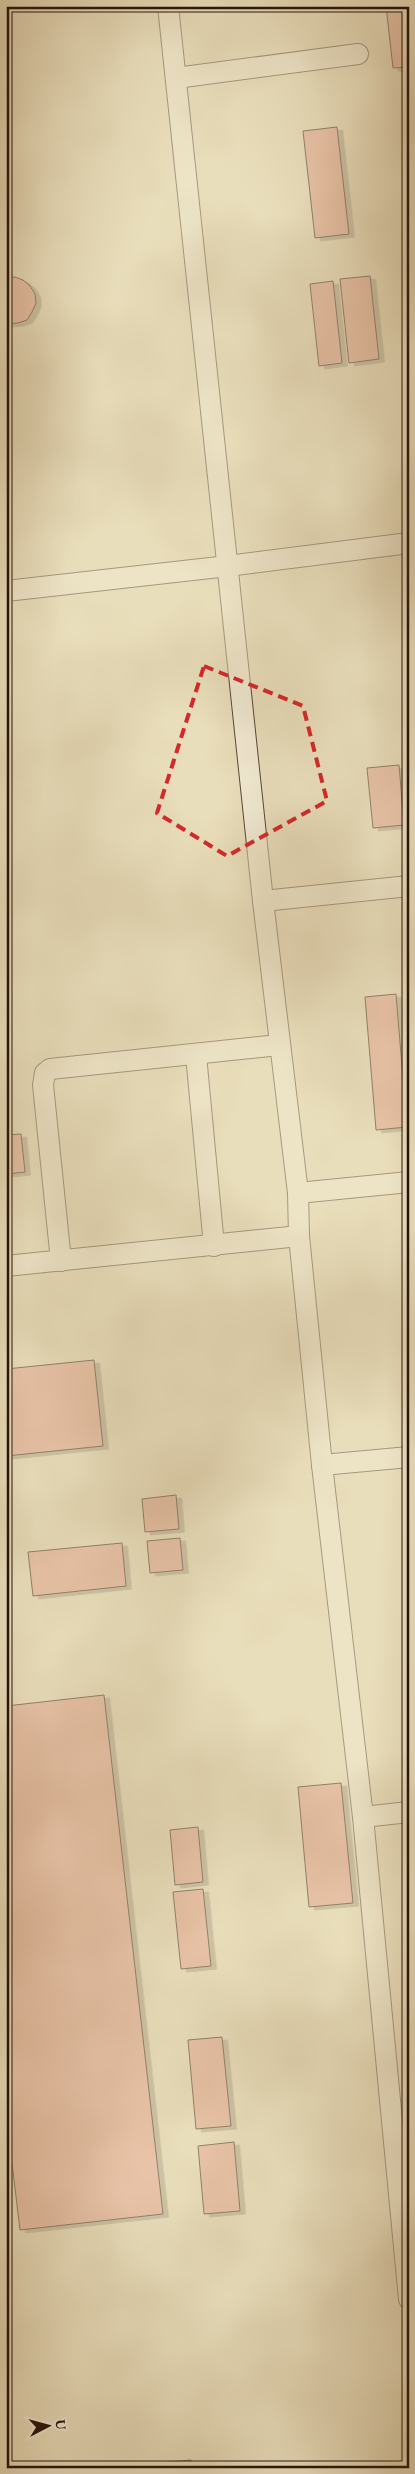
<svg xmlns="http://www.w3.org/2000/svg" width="415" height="2474" viewBox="0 0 415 2474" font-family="'EB Garamond',serif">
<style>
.building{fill:#e6a38f;stroke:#261209;filter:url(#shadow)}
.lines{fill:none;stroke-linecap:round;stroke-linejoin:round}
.service-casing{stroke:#574536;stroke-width:22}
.service{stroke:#f1ead3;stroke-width:20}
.marked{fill:none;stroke:#d62828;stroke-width:4;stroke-dasharray:10 6;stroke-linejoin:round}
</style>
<defs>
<filter id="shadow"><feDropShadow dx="5.5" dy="3" stdDeviation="0" flood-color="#0004"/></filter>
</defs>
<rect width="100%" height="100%" fill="#e9debb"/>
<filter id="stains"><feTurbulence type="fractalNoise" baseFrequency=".004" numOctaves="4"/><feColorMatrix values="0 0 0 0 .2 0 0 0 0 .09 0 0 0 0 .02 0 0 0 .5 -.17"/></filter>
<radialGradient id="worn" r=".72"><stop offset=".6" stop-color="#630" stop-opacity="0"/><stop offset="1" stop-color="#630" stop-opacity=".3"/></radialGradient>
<g class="building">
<polygon points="386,6 409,6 409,67 393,68"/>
<polygon points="337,127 349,234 315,238 303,131"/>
<polygon points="370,276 379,359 349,363 340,279"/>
<polygon points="6,277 15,277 23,280 30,286 35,294 36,303 32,312 27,320 18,323 6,324"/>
<polygon points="333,281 342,363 319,366 310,284"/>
<polygon points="399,765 404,825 373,828 367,768"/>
<polygon points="396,994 407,1127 376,1130 365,997"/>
<polygon points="21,1134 25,1172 6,1174 6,1135"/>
<polygon points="94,1360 103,1446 6,1456 6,1369"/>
<polygon points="176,1495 179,1529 145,1532 142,1499"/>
<polygon points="180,1538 183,1570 150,1573 147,1541"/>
<polygon points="122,1543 126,1586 33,1596 28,1552"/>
<polygon points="104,1695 163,2214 20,2230 6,2113 6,1706"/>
<polygon points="341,1783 353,1903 309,1907 298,1787"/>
<polygon points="198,1827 203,1882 175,1885 170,1830"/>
<polygon points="203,1889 211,1966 181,1969 173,1892"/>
<polygon points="222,2037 231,2126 196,2129 188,2040"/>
<polygon points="234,2142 240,2211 204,2214 198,2146"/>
<polygon points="191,2460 191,2468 157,2468 157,2463"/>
</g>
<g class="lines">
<defs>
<g id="service">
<polyline points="168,6 263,901 298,1193 299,1236 322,1465 363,1817 409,2299"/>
<polyline points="176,78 358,54"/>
<polyline points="6,591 228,566 409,543"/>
<polyline points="263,901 409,886"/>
<polyline points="196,1055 214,1246"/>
<polyline points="298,1193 409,1182"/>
<polyline points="61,1261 43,1085 45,1073 50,1069 279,1045"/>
<polyline points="6,1266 299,1236"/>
<polyline points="322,1465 409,1457"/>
<polyline points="363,1817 409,1812"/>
</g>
</defs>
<use href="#service" class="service-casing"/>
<use href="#service" class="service"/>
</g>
<path d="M0 0H415V2474H0ZM204,666L303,706L327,801L227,856L157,813Z" fill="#e9debb" fill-opacity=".55" fill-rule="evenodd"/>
<path class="marked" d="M204,666L303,706L327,801L227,856L157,813Z"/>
<rect width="415" height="2474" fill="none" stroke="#e9debb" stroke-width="25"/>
<rect x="8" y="8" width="400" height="2459" fill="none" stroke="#261209" stroke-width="2.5"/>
<rect x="12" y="12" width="390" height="2449" fill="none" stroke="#261209"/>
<g transform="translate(48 2426) rotate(84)" stroke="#f1ead3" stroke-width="4" paint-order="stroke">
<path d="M0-4L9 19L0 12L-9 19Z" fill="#261209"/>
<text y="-8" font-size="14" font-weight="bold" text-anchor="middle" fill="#261209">U</text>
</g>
<rect width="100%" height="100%" filter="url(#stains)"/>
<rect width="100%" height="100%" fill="url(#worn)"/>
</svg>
